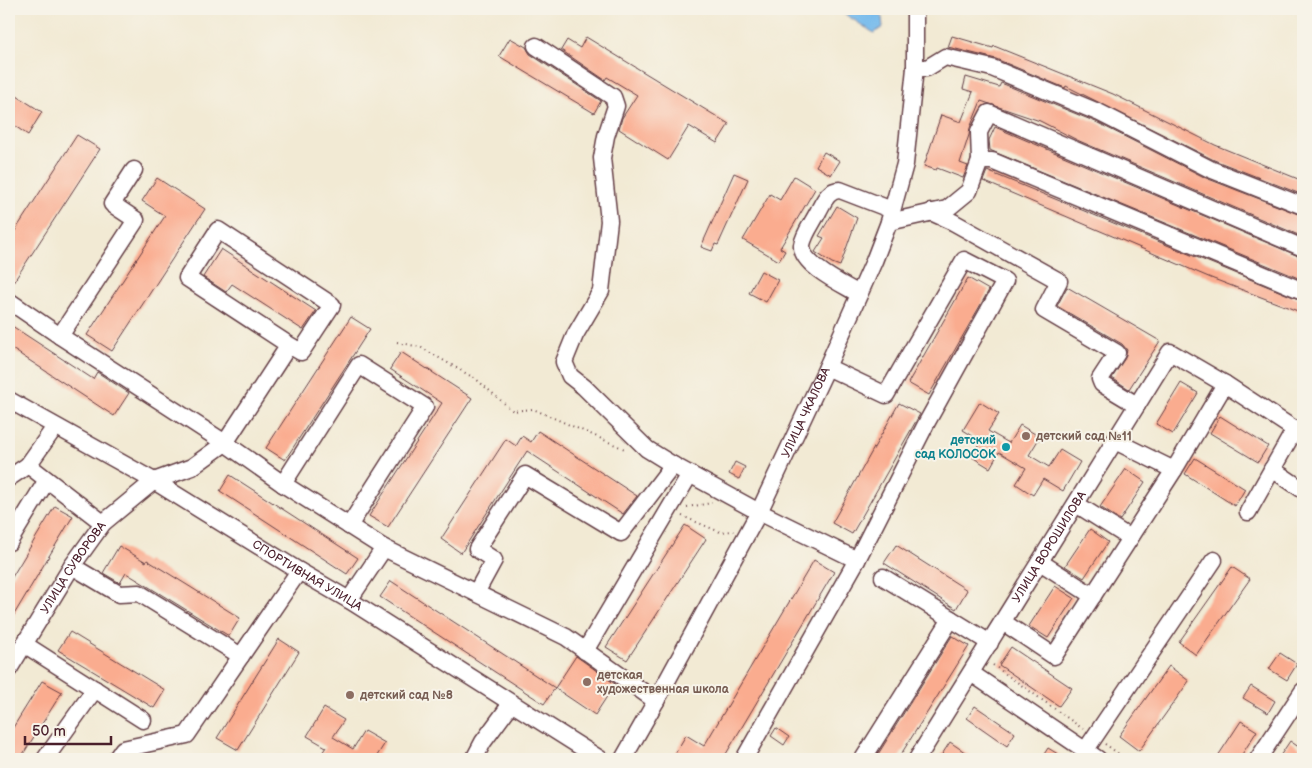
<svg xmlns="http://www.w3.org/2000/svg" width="1312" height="768" viewBox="0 0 1312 768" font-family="'Balsamiq Sans',sans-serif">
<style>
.water{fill:#75baec;stroke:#606c8c}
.building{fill:#faac8f}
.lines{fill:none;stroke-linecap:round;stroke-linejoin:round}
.minor-casing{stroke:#633d44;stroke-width:19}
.path{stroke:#633d44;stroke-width:2;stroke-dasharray:1 4;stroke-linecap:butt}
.minor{stroke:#fff;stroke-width:16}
.education-dot{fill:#8d6e63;stroke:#f7f3e8;stroke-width:2}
.culture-dot{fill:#0f9aa8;stroke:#f7f3e8;stroke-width:2}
.labels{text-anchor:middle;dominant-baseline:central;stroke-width:4;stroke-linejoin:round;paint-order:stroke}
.street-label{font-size:12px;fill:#4a1f2b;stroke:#f7f3e8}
.education-label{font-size:12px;font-weight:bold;fill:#785e54;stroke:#f7f3e8;text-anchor:start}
.culture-label{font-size:12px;font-weight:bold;fill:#0d838f;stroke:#f7f3e8;text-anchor:end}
</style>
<rect width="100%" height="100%" fill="#f7f3e8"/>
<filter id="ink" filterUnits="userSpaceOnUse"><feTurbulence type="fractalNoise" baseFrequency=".02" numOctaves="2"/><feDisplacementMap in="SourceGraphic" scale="10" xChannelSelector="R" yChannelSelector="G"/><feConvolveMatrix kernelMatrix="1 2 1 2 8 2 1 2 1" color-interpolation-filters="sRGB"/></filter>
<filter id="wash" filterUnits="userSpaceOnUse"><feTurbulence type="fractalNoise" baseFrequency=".0096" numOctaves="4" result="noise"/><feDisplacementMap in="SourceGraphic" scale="20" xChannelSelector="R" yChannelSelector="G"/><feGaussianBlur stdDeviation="1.12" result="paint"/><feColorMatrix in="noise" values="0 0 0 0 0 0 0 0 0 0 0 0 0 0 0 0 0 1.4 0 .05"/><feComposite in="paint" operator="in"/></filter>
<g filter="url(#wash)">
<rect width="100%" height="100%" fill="#f2ead4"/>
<polygon class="water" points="837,9 881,9 883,27 874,33"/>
<g id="blocks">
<g class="building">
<polygon points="952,36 993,48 994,46 1113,94 1215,145 1303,181 1303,195 1214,160 1066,86 1065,88 996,59 948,47"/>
<polygon points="586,37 729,124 717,143 689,126 668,160 619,129 622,118 637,95 607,77 605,80 561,50 567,40 580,48"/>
<polygon points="510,38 526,47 530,54 601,101 594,113 499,56"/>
<polygon points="966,77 999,87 1001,83 1096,122 1206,178 1303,216 1303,237 1077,140 1040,121 981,101 970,128 969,135 960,163 968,166 963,178 937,168 936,170 924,166 941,115 961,122 973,92 963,89"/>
<polygon points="9,91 42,112 28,135 9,122"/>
<polygon points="995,127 1303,258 1303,280 992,151 990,150 989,140"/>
<polygon points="77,135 100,149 9,289 9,240"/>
<polygon points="824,152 840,161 831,175 816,166"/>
<polygon points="987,171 1303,301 1303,313 1211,278 983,181"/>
<polygon points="734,173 748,179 718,245 715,244 712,251 701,247"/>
<polygon points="794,176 815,189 780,248 785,251 779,261 743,240 770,194 780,200"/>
<polygon points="157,178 205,209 112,351 87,335 165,216 142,201"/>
<polygon points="837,206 857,218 840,266 832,263 815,252 824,238 819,236"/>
<polygon points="221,249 316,311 303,330 232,284 226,292 203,277"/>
<polygon points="761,271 778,280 766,302 749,293"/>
<polygon points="968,278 989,290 929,395 908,383"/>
<polygon points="1067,287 1160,341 1129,389 1112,378 1125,358 1127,350 1122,344 1057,306"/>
<polygon points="351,317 370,329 285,460 266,448"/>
<polygon points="9,324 93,379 97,372 129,393 114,416 9,347"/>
<polygon points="401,352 472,398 388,527 369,516 442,403 390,369"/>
<polygon points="1181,383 1198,393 1173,434 1156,424"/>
<polygon points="980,402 999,414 988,431 1009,443 1020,425 1040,437 1029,455 1049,467 1060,450 1080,462 1063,491 1043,479 1033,495 1016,484 1026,468 999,452 990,468 972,457 981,441 963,430"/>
<polygon points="899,403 920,414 852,534 832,523"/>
<polygon points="1220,416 1268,446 1258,462 1210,433"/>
<polygon points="538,431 637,496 623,514 527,451 461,553 441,539 506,439 516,446 522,436 531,442"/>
<polygon points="1195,458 1245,489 1235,506 1185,474"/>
<polygon points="735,462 745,467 739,479 729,474"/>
<polygon points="1126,469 1145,482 1120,520 1100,507"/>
<polygon points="230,475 358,558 347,574 220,491"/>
<polygon points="55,506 73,516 9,623 9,582"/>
<polygon points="685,525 706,539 627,660 606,647"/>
<polygon points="1090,529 1108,542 1084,578 1065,566"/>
<polygon points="896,545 967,590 956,609 884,563"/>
<polygon points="119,546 146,562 147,560 240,618 229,636 126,573 120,583 103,573"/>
<polygon points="814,560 834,572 723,759 672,759 686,735 704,746"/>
<polygon points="1232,567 1250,579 1196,655 1179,642"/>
<polygon points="391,581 555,688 544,704 380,597"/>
<polygon points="1055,586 1074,598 1048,638 1029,626"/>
<polygon points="70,632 165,690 154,708 58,650"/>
<polygon points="952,636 969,646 898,759 875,759"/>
<polygon points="279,639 299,652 238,750 217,738"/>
<polygon points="1011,647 1072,688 1059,706 999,665"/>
<polygon points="1280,653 1297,664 1287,680 1269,669"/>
<polygon points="576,656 615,684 595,715 555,688"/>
<polygon points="1169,666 1189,681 1139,751 1119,736"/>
<polygon points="42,681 62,692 20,759 9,759 9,734"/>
<polygon points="1251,686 1275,701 1268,713 1243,698"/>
<polygon points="975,706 1015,733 1007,746 967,718"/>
<polygon points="324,708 344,720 333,737 353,749 364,731 385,743 375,759 318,759 326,747 307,736"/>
<polygon points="1241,721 1257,731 1239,759 1216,759"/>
<polygon points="776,728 789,737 784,745 771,736"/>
<polygon points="1290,741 1303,750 1303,759 1278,759"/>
<polygon points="950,742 975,759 939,759"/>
<polygon points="1048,748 1066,759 1041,759"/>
</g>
</g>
</g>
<g filter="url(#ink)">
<use href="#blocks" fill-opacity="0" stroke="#633d44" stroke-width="1"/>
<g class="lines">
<defs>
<g id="minor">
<polyline points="536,46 613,97 616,106 606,136 602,158 609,221 601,291 575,335 564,362 570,376 584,387 647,449 673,465"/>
<polyline points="915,68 927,68 945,57 992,68 1100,113 1210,169 1303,206"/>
<polyline points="980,161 979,132 989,113 1303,248"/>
<polyline points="134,170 112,204 136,220 60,336 225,443 289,345 187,278 218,230 332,305 301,352 289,345"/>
<polyline points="931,212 953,222 1059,281 1044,310 1117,353 1100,379 1102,384 1137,405"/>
<polyline points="889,222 947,209 969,191 980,161 992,161 1303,291"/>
<path d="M859,294C844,285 800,265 802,245C804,233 814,221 819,210C824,201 828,190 840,190L892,210"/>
<polyline points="9,301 60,336"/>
<path id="s1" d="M9,400L154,481L299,571L349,600L600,759"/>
<polyline points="28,465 55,427"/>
<polyline points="1272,469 1303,490"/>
<polyline points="1174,470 1225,384"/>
<polyline points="9,478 28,465 103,523"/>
<polyline points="283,484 359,365 425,407 349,526"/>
<polyline points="1076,504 1130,538"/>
<polyline points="1248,512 1295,429"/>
<polyline points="9,542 47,480"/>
<polyline points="1040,562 1093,596"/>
<polyline points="72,566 119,594 139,593 241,656"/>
<polyline points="883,577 990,643"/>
<polyline points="476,593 494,560 477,549 525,475 621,533 673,465 759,512 857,560"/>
<polyline points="349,600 384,548"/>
<polyline points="1003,622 1054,656 1174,470 1115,441"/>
<polyline points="24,644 143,720"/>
<polyline points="585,651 690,474"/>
<path id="s2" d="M9,669L72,566L103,523L154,481L192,467L225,443L283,484L384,548L566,637L656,701"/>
<polyline points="971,673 1098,759"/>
<polyline points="1085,751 1214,560"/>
<polyline points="45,759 95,689"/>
<polyline points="116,759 123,749 187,735 299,571"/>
<polyline points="474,759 483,742 511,704"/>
<path id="s3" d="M623,759L656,701L759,512L827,367L874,261L889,222L905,164L915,68V9"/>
<polyline points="744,759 857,560 927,422 1005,281 964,260 886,395 827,367"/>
<polyline points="863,759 951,619"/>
<path id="s4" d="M917,759L1170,352L1225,384L1303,435"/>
<polyline points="1258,759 1303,691"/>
</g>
</defs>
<use href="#minor" class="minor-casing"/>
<g class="path">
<polyline points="397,342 420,347 476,379 513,411 533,409 627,450"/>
<polyline points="687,507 712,503"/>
<polyline points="682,516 720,532 734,531"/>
<polyline points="993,665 1083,729"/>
<polyline points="1105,744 1126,759"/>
</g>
<use href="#minor" class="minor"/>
</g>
</g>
<g class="education-dot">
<circle cx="1026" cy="436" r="5"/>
<circle cx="587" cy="682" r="5"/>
<circle cx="350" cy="695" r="5"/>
</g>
<circle class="culture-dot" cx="1006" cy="447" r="5"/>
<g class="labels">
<g class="street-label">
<text stroke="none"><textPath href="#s3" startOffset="392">УЛИЦА ЧКАЛОВА</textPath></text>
<text stroke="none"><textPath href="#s4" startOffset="250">УЛИЦА ВОРОШИЛОВА</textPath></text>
<text stroke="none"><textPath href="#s2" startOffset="120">УЛИЦА СУВОРОВА</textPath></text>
<text stroke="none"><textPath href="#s1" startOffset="346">СПОРТИВНАЯ УЛИЦА</textPath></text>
</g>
<g class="education-label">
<text x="1036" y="436">детский сад №11</text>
<text x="597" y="675">детская<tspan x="597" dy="14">художественная школа</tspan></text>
<text x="360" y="695">детский сад №8</text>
</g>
<g class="culture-label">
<text x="996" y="440">детский<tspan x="996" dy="14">сад КОЛОСОК</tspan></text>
</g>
</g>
<rect width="1312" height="768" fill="none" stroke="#f7f3e8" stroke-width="30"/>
<path d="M25 736v8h86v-8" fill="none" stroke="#4a1f2b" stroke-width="2.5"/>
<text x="32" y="736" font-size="15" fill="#4a1f2b" stroke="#f7f3e8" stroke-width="4" paint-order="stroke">50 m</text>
</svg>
